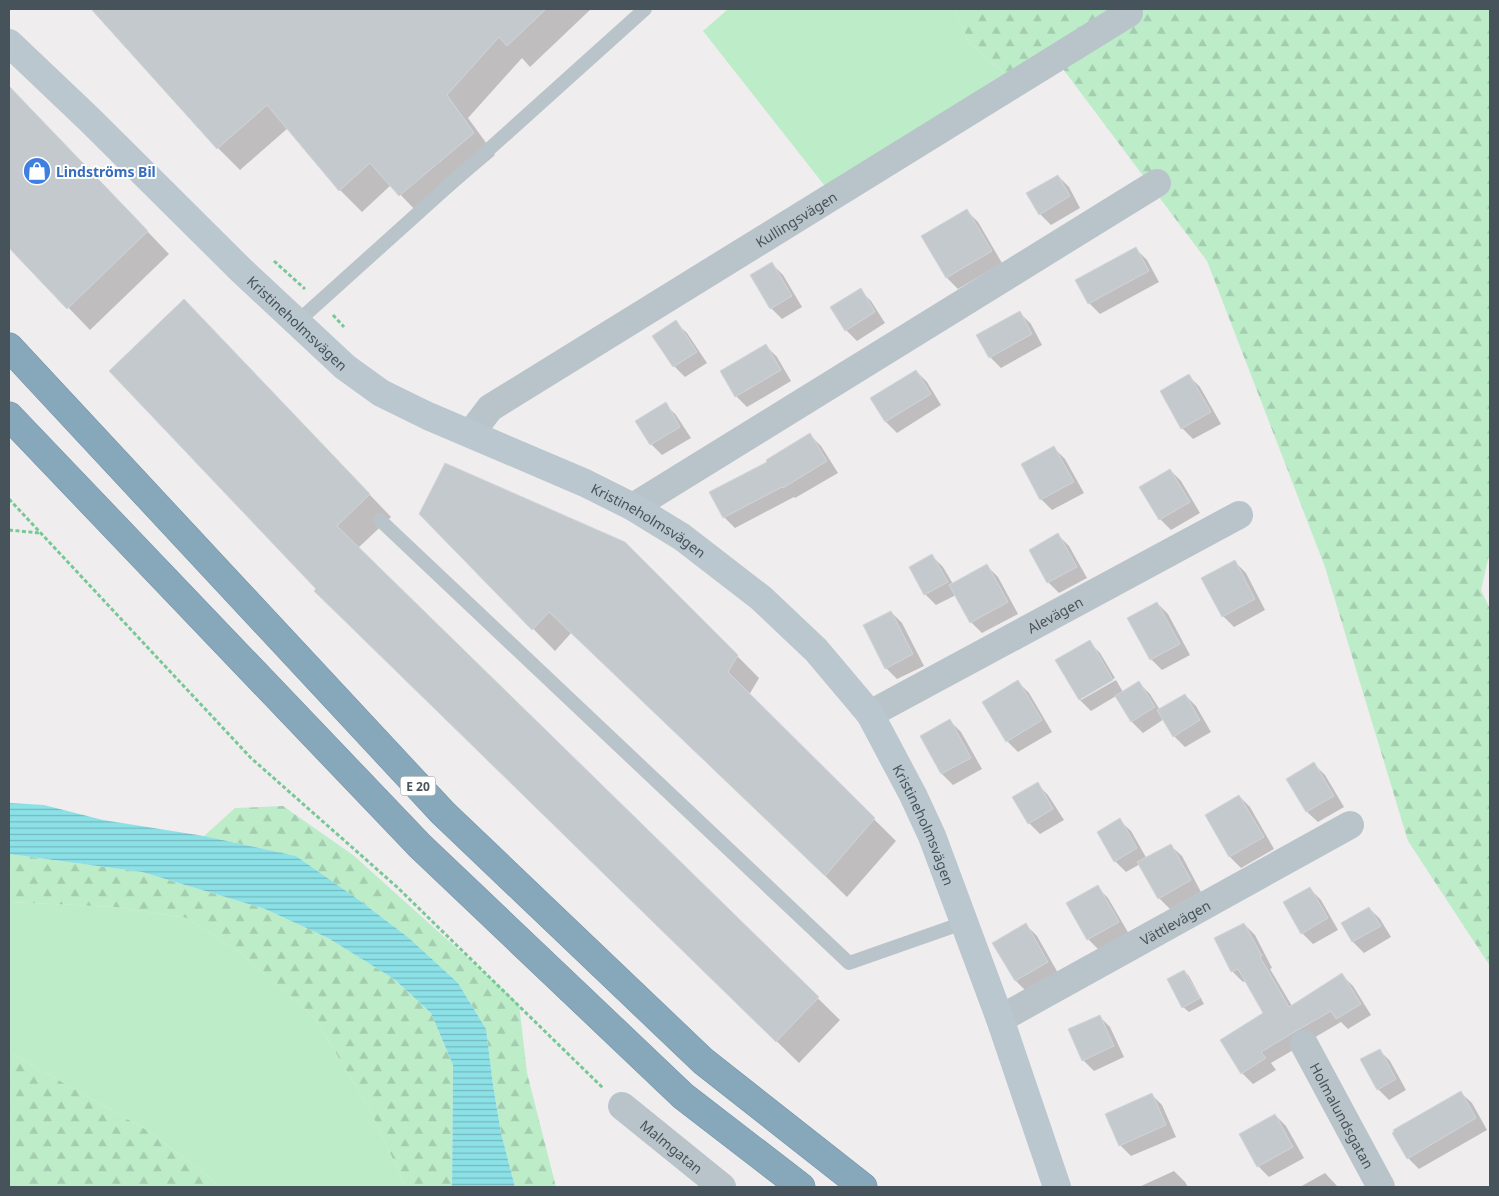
<svg xmlns="http://www.w3.org/2000/svg" width="1499" height="1196" viewBox="0 0 1499 1196" font-family="'Noto Sans',sans-serif">
<style>
.green{fill:#bdecc9}
.forest{fill:url(#forest-firs)}
.water{fill:url(#water-rules)}
.shadow{fill:#0003}
.building{fill:#c4c9cd;stroke:#d1d5d9}
.lines{fill:none;stroke-linecap:round;stroke-linejoin:round}
.highway-casing{stroke:#7292a6;stroke-width:29}
.path{stroke:#77c895;stroke-width:3;stroke-dasharray:4 2.5;stroke-linecap:butt}
.lane{stroke:#b9c4ca;stroke-width:14}
.street{stroke:#b9c4ca;stroke-width:28}
.secondary{stroke:#bac7ce;stroke-width:28}
.highway{stroke:#87a7ba;stroke-width:28}
.labels{text-anchor:middle;dominant-baseline:central;stroke-width:4;stroke-linejoin:round;paint-order:stroke}
.shield{fill:#fff;stroke:#7e878c;stroke-width:1}
.shield-label{font-size:12px;font-weight:bold;fill:#47535a}
.shop-label{font-size:14px;font-weight:bold;fill:#366cbe;stroke:#fff;text-anchor:start}
.street-label{font-size:14px;fill:#47535a;stroke:#fff}
</style>
<defs>
<pattern id="forest-firs" width="22" height="20" patternUnits="userSpaceOnUse" patternTransform="scale(1.25)"><rect width="22" height="20" fill="#bdecc9"/><path d="M5 1l3.5 6h-7zM16 11l3.5 6h-7z" fill="#a4ccaf"/></pattern>
<pattern id="water-rules" width="6" height="5" patternUnits="userSpaceOnUse" patternTransform="scale(1.25)"><rect width="6" height="5" fill="#8ce1e7"/><path d="M0 2.5h6" fill="none" stroke="#74b9be"/></pattern>
</defs>
<rect width="100%" height="100%" fill="#f0edee"/>
<g class="green">
<polygon points="728,9 955,9 969,43 1008,76 828,190 703,31"/>
<polygon points="9,902 116,907 187,918 241,953 315,1018 371,1112 406,1187 222,1187 150,1132 9,1052"/>
</g>
<g class="forest">
<polygon points="955,9 1490,9 1490,551 1481,590 1490,609 1490,966 1408,841 1325,567 1207,261 1057,61 1008,76 969,43"/>
<polygon points="283,806 353,855 519,1004 527,1073 556,1187 515,1187 501,1133 493,1085 486,1029 458,983 409,938 359,900 296,856 204,836 235,808"/>
<polygon points="9,854 142,872 265,909 328,938 394,979 431,1013 453,1065 452,1187 406,1187 371,1112 315,1018 241,953 187,918 116,907 9,902"/>
<polygon points="9,1052 150,1132 222,1187 9,1187"/>
</g>
<polygon class="water" points="9,803 44,805 103,820 204,836 296,856 359,900 409,938 458,983 486,1029 493,1085 501,1133 515,1187 452,1187 453,1065 431,1013 394,979 328,938 265,909 142,872 9,854"/>
<g class="shadow">
<polygon points="92,9 591,9 530,67 522,58 468,118 495,155 422,217 391,185 362,212 340,190 288,128 240,170 218,148"/>
<polygon points="9,87 169,254 90,330 9,246"/>
<polygon points="1058,176 1069,187 1080,208 1051,225 1040,214"/>
<polygon points="967,211 978,222 1002,263 958,289 947,278 923,237"/>
<polygon points="1136,249 1147,260 1159,282 1100,314 1089,303"/>
<polygon points="772,264 783,275 802,307 782,319 771,308"/>
<polygon points="860,290 871,301 885,323 857,341 846,330"/>
<polygon points="1020,313 1031,324 1042,345 1001,368 990,357"/>
<polygon points="675,322 687,333 707,363 685,377 674,366"/>
<polygon points="206,323 391,517 358,548 840,1020 799,1063 338,613 317,589"/>
<polygon points="766,346 777,357 791,381 747,407 736,396"/>
<polygon points="916,371 927,382 941,405 897,433 886,422 872,398"/>
<polygon points="1189,376 1200,387 1221,424 1193,439 1182,428"/>
<polygon points="665,404 676,415 691,438 662,455 651,444 637,422"/>
<polygon points="810,435 821,446 838,473 795,498 794,497 735,528 724,517 769,462"/>
<polygon points="1054,448 1065,459 1084,493 1052,510 1041,499"/>
<polygon points="1170,470 1181,481 1200,513 1171,530 1160,519"/>
<polygon points="420,514 625,543 759,678 749,695 896,841 847,897 572,632 555,651"/>
<polygon points="1058,535 1069,546 1087,578 1059,593 1048,582"/>
<polygon points="932,556 943,567 953,584 987,566 998,577 1018,614 982,633 971,622 956,595 936,605 925,594 910,567"/>
<polygon points="1235,562 1246,573 1265,610 1234,627 1223,616"/>
<polygon points="1157,603 1168,614 1190,655 1162,670 1151,659"/>
<polygon points="891,612 902,623 924,666 897,679 886,668"/>
<polygon points="1089,642 1100,653 1115,678 1081,698 1081,700 1116,680 1123,692 1139,683 1150,694 1160,710 1185,695 1196,706 1211,732 1185,747 1174,736 1164,719 1143,733 1132,722 1116,696 1091,711 1080,700 1057,661"/>
<polygon points="1018,682 1029,693 1052,732 1018,752 1007,741"/>
<polygon points="950,721 961,732 982,769 953,785 942,774 921,736"/>
<polygon points="1314,764 1325,775 1344,807 1318,822 1306,811"/>
<polygon points="1037,784 1048,795 1064,820 1040,834 1029,823"/>
<polygon points="1239,796 1250,807 1274,849 1241,868 1230,857 1206,815"/>
<polygon points="1119,820 1131,831 1147,859 1170,845 1182,856 1201,892 1170,909 1159,898 1140,864 1126,872 1115,861"/>
<polygon points="1097,887 1108,898 1129,934 1099,950 1088,939"/>
<polygon points="1310,889 1321,900 1338,930 1313,944 1302,933"/>
<polygon points="1369,908 1380,919 1391,937 1364,953 1353,942 1343,924"/>
<polygon points="1244,924 1255,935 1272,968 1270,969 1292,1006 1342,975 1353,986 1371,1015 1348,1029 1341,1022 1271,1063 1276,1070 1253,1084 1242,1073 1265,1013 1246,981 1243,982 1232,971"/>
<polygon points="1026,925 1037,936 1058,973 1027,992 1016,981 994,943"/>
<polygon points="1184,971 1189,976 1204,1004 1189,1012 1183,1007 1168,980"/>
<polygon points="1099,1016 1110,1027 1124,1057 1094,1071 1083,1060"/>
<polygon points="1379,1050 1390,1061 1406,1090 1389,1100 1378,1089"/>
<polygon points="1460,1092 1472,1103 1487,1130 1419,1169 1408,1158"/>
<polygon points="1151,1094 1162,1105 1176,1137 1131,1156 1120,1145"/>
<polygon points="1275,1115 1286,1126 1304,1158 1269,1177 1258,1166"/>
<polygon points="1174,1171 1185,1182 1188,1187 1139,1187"/>
<polygon points="1325,1173 1338,1187 1300,1187"/>
</g>
<g class="building">
<polygon points="91,9 546,9 507,46 499,37 447,95 474,133 399,196 370,163 339,191 267,105 217,149"/>
<polygon points="9,86 148,231 67,309 9,248"/>
<polygon points="1058,175 1070,196 1039,215 1026,193"/>
<polygon points="967,209 992,251 946,278 921,236"/>
<polygon points="1136,247 1149,271 1088,304 1075,280"/>
<polygon points="772,262 792,296 770,309 750,275"/>
<polygon points="861,288 875,312 845,331 830,307"/>
<polygon points="184,299 370,494 337,526 819,997 776,1042 314,591 316,589 109,371"/>
<polygon points="1020,311 1032,334 989,358 976,335"/>
<polygon points="676,320 697,352 673,367 652,336"/>
<polygon points="766,344 781,370 735,397 720,371"/>
<polygon points="916,370 931,394 885,422 870,398"/>
<polygon points="1189,374 1211,412 1181,429 1160,391"/>
<polygon points="666,402 680,427 650,445 635,421"/>
<polygon points="810,433 827,461 783,488 782,487 723,518 709,492 767,462 766,460"/>
<polygon points="1054,446 1074,482 1040,500 1021,464"/>
<polygon points="445,463 625,542 738,655 728,672 875,818 825,876 549,612 532,630 419,514"/>
<polygon points="1170,469 1190,502 1159,520 1139,487"/>
<polygon points="1058,533 1077,567 1047,583 1029,550"/>
<polygon points="932,554 948,582 924,595 909,567"/>
<polygon points="1235,560 1255,599 1222,617 1201,578"/>
<polygon points="987,564 1008,602 970,623 949,585"/>
<polygon points="1157,602 1180,644 1150,660 1127,618"/>
<polygon points="891,611 913,654 885,669 863,625"/>
<polygon points="1090,640 1113,680 1079,700 1055,660"/>
<polygon points="1018,680 1042,720 1006,742 982,702"/>
<polygon points="1139,681 1155,707 1131,722 1115,696"/>
<polygon points="1185,694 1200,720 1173,737 1157,710"/>
<polygon points="950,719 971,758 941,774 920,736"/>
<polygon points="1314,762 1334,796 1306,812 1286,779"/>
<polygon points="1038,782 1053,809 1028,824 1012,797"/>
<polygon points="1239,795 1264,837 1229,857 1205,815"/>
<polygon points="1120,818 1137,848 1114,862 1097,832"/>
<polygon points="1171,844 1191,880 1158,899 1137,862"/>
<polygon points="1098,885 1119,922 1087,940 1066,903"/>
<polygon points="1310,887 1328,918 1301,934 1283,902"/>
<polygon points="1369,907 1381,926 1352,942 1341,923"/>
<polygon points="1026,923 1048,962 1015,981 992,943"/>
<polygon points="1244,923 1262,956 1260,957 1289,1007 1342,973 1361,1004 1336,1019 1331,1011 1296,1031 1261,1052 1266,1058 1241,1074 1220,1040 1263,1013 1238,969 1231,972 1214,938"/>
<polygon points="1184,970 1200,998 1182,1008 1167,979"/>
<polygon points="1100,1015 1114,1046 1082,1061 1068,1029"/>
<polygon points="1380,1049 1396,1079 1377,1090 1360,1059"/>
<polygon points="1461,1091 1476,1118 1407,1159 1392,1133 1394,1132 1393,1130"/>
<polygon points="1152,1093 1166,1125 1119,1146 1105,1114"/>
<polygon points="1275,1114 1293,1147 1257,1167 1239,1134"/>
</g>
<g class="lines">
<defs>
<g id="highway">
<polyline points="9,347 443,813 703,1061 863,1187"/>
<polyline points="9,416 420,846 683,1096 801,1187"/>
</g>
</defs>
<use href="#highway" class="highway-casing"/>
<g class="path">
<polyline points="274,261 305,289"/>
<polyline points="333,315 344,327"/>
<polyline points="9,499 251,758 397,887 604,1089"/>
<polyline points="9,530 40,533"/>
</g>
<g class="lane">
<polyline points="297,322 645,9"/>
<polyline points="380,520 849,963 963,923"/>
</g>
<g class="street">
<path id="s1" d="M471,433L490,408L1129,13"/>
<polyline points="633,507 1157,183"/>
<path id="s2" d="M870,714L1239,515"/>
<path id="s3" d="M1000,1019L1350,825"/>
<path id="s4" d="M1304,1044L1381,1187"/>
<path id="s5" d="M622,1106L722,1187"/>
</g>
<path class="secondary" id="s6" d="M9,43L89,119L241,270L345,367L381,393L428,416L585,483L633,507L682,537L761,598L816,650L870,714L913,795L932,836L1000,1019L1057,1187"/>
<use href="#highway" class="highway"/>
</g>
<defs>
<symbol id="shop-disc" viewBox="-11 -11 22 22"><circle r="9.5" fill="#3f7fe0" stroke="#fff"/><path d="M-5-2.5h2.3a2.7 3.5 0 0 1 5.4 0H5L5.5 6h-11ZM-1.5-2.5h3a1.5 2.3 0 0 0-3 0Z" fill="#fff"/></symbol>
</defs>
<g fill-rule="evenodd">
<use href="#shop-disc" x="21" y="155" width="32" height="32"/>
</g>
<g class="labels">
<rect class="shield" x="400.5" y="776.5" width="35" height="19" rx="4"/>
<g class="shield-label">
<text x="418" y="786">E 20</text>
</g>
<g class="shop-label">
<text x="56" y="171">Lindströms Bil</text>
</g>
<g class="street-label">
<text stroke="none"><textPath href="#s1" startOffset="391">Kullingsvägen</textPath></text>
<text stroke="none"><textPath href="#s6" startOffset="402">Kristineholmsvägen</textPath></text>
<text stroke="none"><textPath href="#s6" startOffset="808">Kristineholmsvägen</textPath></text>
<text stroke="none"><textPath href="#s2" startOffset="210">Alevägen</textPath></text>
<text stroke="none"><textPath href="#s6" startOffset="1228">Kristineholmsvägen</textPath></text>
<text stroke="none"><textPath href="#s3" startOffset="200">Vättlevägen</textPath></text>
<text stroke="none"><textPath href="#s4" startOffset="81">Holmalundsgatan</textPath></text>
<text stroke="none"><textPath href="#s5" startOffset="64">Malmgatan</textPath></text>
</g>
</g>
<rect width="1499" height="1196" fill="none" stroke="#47535a" stroke-width="20"/>
</svg>
